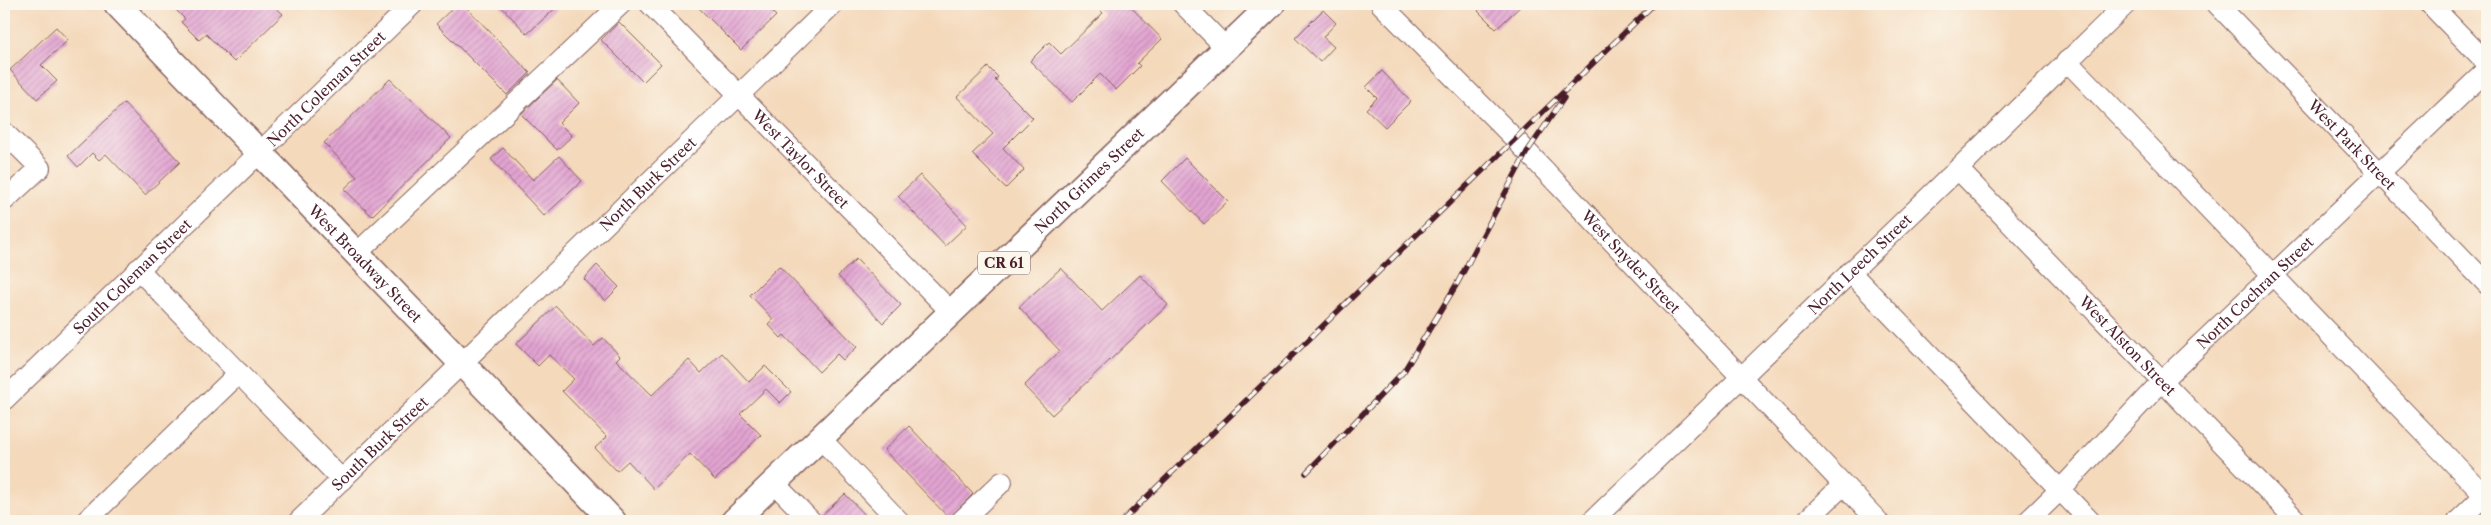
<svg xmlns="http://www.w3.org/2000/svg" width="2491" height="525" viewBox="0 0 2491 525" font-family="'Libre Caslon Text',serif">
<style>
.building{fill:url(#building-hatch)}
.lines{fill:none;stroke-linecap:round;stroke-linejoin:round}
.minor-casing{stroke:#86605d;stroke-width:22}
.major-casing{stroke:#86605d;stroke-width:28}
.minor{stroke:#fff;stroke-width:20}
.major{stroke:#fff;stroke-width:25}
.rail-casing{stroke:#4a1f2b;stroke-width:5.5}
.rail{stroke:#fbf7ec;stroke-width:4;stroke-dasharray:11;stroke-linecap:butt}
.labels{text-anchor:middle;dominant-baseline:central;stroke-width:5;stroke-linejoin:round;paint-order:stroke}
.shield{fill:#fbf7ec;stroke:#7f6065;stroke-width:1}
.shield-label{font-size:14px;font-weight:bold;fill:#4a1f2b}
.street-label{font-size:15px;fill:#4a1f2b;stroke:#fbf7ec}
</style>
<defs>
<pattern id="building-hatch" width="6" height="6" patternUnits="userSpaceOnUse" patternTransform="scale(1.25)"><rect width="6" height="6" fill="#e3a5d3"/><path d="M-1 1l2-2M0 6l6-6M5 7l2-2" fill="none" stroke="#ba86ab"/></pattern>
</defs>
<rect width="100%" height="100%" fill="#fbf7ec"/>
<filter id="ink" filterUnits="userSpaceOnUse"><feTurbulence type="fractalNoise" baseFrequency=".02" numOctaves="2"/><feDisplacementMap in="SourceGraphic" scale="10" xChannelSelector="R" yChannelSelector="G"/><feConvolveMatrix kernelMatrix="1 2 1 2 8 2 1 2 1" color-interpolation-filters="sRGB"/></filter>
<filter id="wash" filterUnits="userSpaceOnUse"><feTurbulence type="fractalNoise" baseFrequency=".0096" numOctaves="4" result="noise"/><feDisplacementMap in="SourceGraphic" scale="20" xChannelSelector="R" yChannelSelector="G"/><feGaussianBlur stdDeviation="1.12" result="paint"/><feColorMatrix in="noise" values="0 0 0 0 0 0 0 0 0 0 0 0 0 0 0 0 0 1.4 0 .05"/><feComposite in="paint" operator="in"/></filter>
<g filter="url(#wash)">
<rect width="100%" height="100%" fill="#f4d9bb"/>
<g id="blocks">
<g class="building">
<polygon points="170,4 272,4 283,14 234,62 206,34 199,40 181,22 185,19"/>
<polygon points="457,4 463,4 530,73 507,95 436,24"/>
<polygon points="499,4 560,4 527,34"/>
<polygon points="695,4 764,4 776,16 741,50"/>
<polygon points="1093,4 1128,4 1162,39 1137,63 1140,66 1116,90 1100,74 1072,102 1030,61 1049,42 1061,54 1103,13"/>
<polygon points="1485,4 1523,4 1496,29 1478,11"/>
<polygon points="1323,10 1336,23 1323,37 1334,47 1320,62 1295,38"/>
<polygon points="619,22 661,64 643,82 601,40"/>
<polygon points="56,27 68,40 41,65 57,81 37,99 10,70"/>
<polygon points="988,67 998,77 995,80 1033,118 1003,148 1024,170 1006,188 972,154 993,134 957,97"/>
<polygon points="1382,71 1411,101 1385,127 1366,109 1377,98 1366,87"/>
<polygon points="390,79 451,138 372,216 344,189 357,177 324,143"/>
<polygon points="557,80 579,103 559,123 572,136 557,150 521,114"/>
<polygon points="124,103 180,162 145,195 106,154 99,160 92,153 78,167 68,156"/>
<polygon points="503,148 533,180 559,156 582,181 544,216 491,159"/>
<polygon points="1185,158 1228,201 1204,224 1162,181"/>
<polygon points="920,175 967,225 945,246 898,196"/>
<polygon points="856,259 901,305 883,323 838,276"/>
<polygon points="597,265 619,287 605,301 584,279"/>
<polygon points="779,266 857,347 843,360 837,354 819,372 784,335 781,338 768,324 773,319 750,295"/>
<polygon points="1061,268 1102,311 1140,275 1168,305 1052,415 1024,386 1060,351 1019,307"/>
<polygon points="556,306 594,346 603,338 620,356 616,360 652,395 689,360 701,373 722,353 749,382 765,366 791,392 780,403 766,389 740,414 761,435 715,480 690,454 654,489 628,461 617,471 595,448 607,437 562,391 574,379 549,355 538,366 516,344"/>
<polygon points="909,426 973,494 949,518 884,450"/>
<polygon points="845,494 871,521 823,521 821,516"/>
</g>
</g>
</g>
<g filter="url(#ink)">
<use href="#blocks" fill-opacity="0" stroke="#86605d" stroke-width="1"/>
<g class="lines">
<defs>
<g id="minor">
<path id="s1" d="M650,4L952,313"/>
<polyline points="1183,4 1226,48"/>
<path id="s2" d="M1381,4L1514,138L1878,521"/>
<path id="s3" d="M2217,4L2487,284"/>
<polyline points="2430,4 2487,63"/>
<polyline points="2067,61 2485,496"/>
<polyline points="4,132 40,168 4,201"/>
<path id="s4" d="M1958,169L2297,521"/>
<polyline points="356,254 621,4"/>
<polyline points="138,269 342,480"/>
<polyline points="1850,272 2090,521"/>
<path id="s5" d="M4,400L413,4"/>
<polyline points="820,438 899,521"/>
<polyline points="774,483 811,521"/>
<polyline points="86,521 239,373"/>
<path id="s6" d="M299,521L833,4"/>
<polyline points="961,521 1002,482"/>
<path id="s7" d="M1592,521L1958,169L2126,4"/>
<polyline points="1806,521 1843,485"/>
<path id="s8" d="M2028,521L2060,490L2162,381L2487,70"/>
<polyline points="2458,521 2487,493"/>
</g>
<g id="major">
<path id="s9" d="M117,4L613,521"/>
<path id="s10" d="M734,521L1272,4"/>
</g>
</defs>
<use href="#minor" class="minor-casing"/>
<use href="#major" class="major-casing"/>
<use href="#minor" class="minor"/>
<use href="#major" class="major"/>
<defs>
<g id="rail">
<polyline points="1306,473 1404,371 1458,282 1527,152 1564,98"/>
<polyline points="1122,521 1654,4"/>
</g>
</defs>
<use href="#rail" class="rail-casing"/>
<use href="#rail" class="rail"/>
</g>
</g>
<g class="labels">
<rect class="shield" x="978" y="251.5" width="52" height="23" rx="4"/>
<g class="shield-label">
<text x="1004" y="263">CR 61</text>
</g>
<g class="street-label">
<text stroke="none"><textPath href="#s5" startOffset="448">North Coleman Street</textPath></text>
<text stroke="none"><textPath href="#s3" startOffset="195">West Park Street</textPath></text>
<text stroke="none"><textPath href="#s1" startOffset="216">West Taylor Street</textPath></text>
<text stroke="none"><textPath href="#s10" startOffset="492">North Grimes Street</textPath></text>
<text stroke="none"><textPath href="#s6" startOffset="485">North Burk Street</textPath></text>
<text stroke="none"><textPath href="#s2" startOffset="359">West Snyder Street</textPath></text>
<text stroke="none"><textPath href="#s9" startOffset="359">West Broadway Street</textPath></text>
<text stroke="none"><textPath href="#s7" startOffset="371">North Leech Street</textPath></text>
<text stroke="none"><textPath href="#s5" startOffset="178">South Coleman Street</textPath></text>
<text stroke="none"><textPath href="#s8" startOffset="322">North Cochran Street</textPath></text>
<text stroke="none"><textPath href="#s4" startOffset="245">West Alston Street</textPath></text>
<text stroke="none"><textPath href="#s6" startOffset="112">South Burk Street</textPath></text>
</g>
</g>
<rect width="2491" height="525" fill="none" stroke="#fbf7ec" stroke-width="20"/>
</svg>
